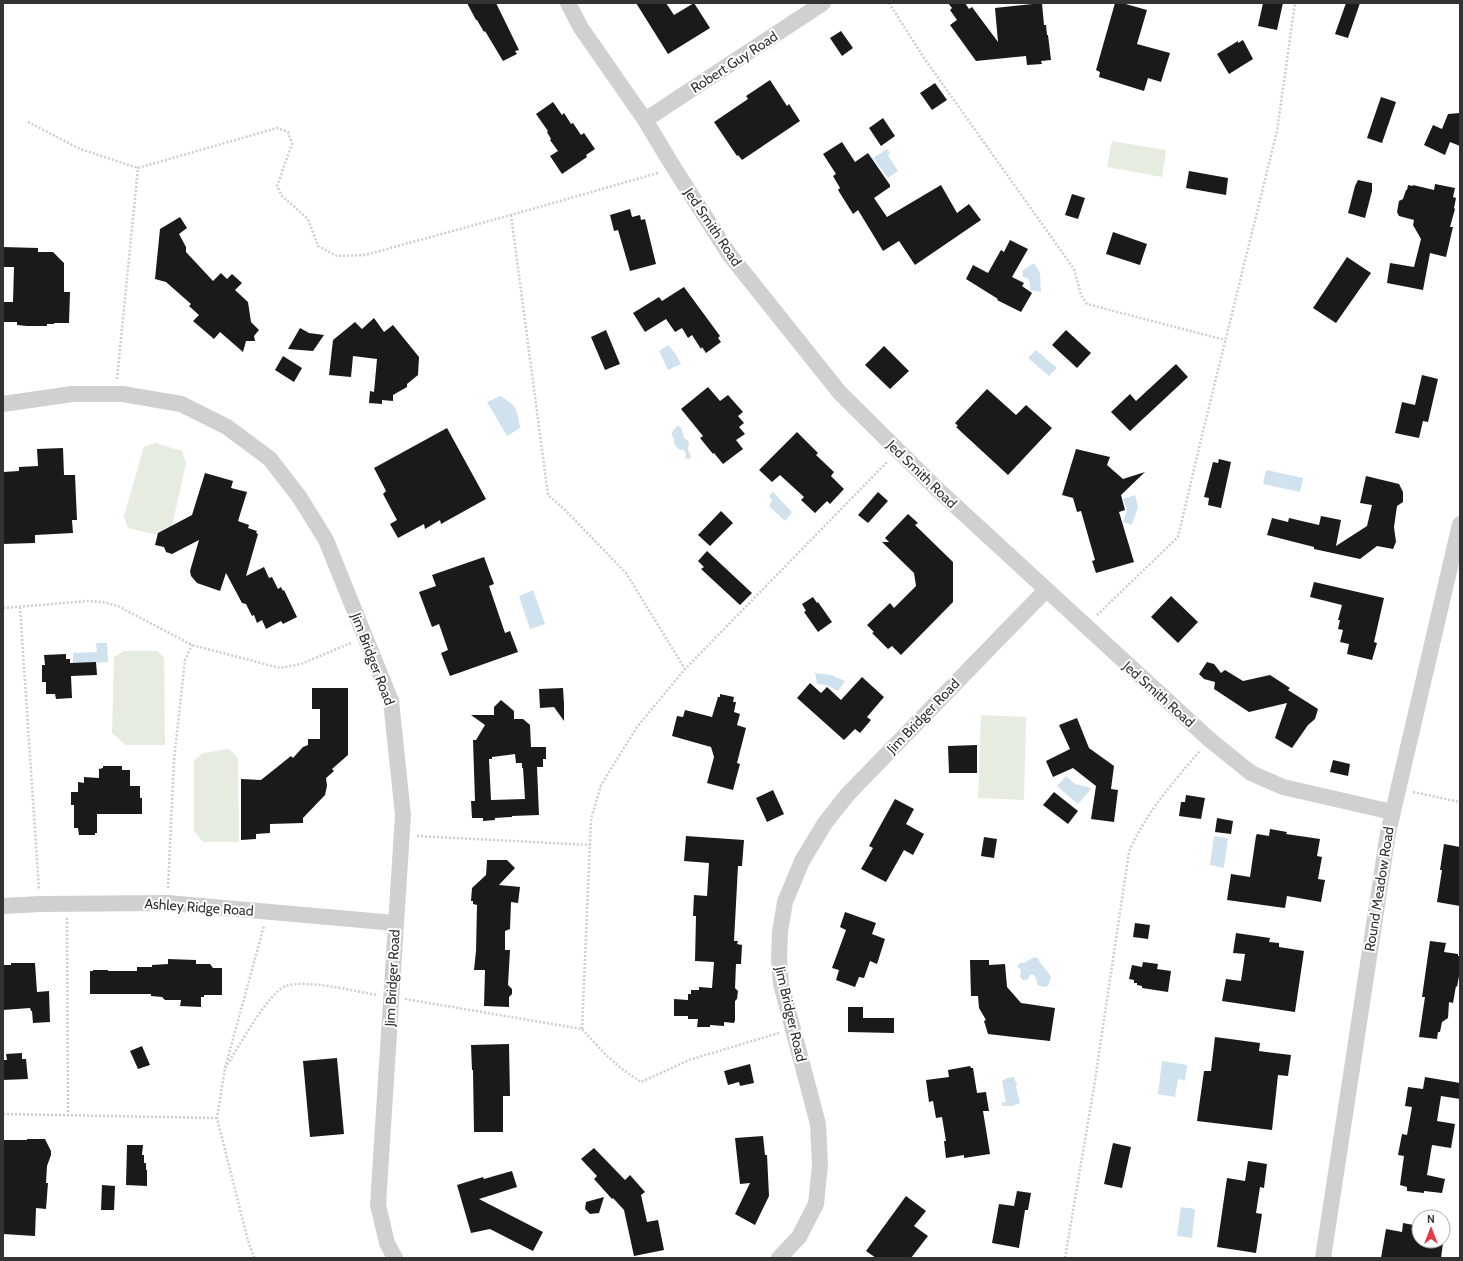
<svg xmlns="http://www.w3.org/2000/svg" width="1463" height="1261" viewBox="0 0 1463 1261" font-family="Cabin,sans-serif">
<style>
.green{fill:#e6ecdf}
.water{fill:#cfe2ee}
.building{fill:#1a1a1a;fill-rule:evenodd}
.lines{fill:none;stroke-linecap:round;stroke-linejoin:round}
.path{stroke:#cdcdcd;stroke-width:2.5;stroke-dasharray:2 2;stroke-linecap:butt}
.street{stroke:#d0d0d0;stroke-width:16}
.labels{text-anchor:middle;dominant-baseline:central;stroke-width:4;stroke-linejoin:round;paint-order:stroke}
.street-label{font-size:14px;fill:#333;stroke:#fff}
</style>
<rect width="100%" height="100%" fill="#fff"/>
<g class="green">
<polygon points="1112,141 1166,150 1162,177 1107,167"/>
<polygon points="155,443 182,451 186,463 172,526 158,535 128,528 124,516 144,447"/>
<polygon points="124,651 158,651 164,658 165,745 126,745 112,733 114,657"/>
<polygon points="981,715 1026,717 1024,800 978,798"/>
<polygon points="229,749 238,758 239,842 203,842 194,831 194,761 203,753"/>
</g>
<g class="water">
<polygon points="887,149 890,153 888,155 898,171 888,178 873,158"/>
<polygon points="1034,263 1040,273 1041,292 1030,290 1030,283 1028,278 1023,277 1022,271"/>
<polygon points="668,345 675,353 681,364 668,370 659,351"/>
<polygon points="1036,350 1057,368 1049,376 1028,358"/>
<path d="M500,396C517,406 517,409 520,428L507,436L487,402Z"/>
<polygon points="677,426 681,427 684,438 689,442 688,450 691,457 690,459 685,458 686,454 684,450 678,449 674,443 674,438 672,436 672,432"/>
<polygon points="1266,470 1303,478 1300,492 1263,484"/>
<polygon points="773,492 792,512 785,521 769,506 772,500 769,496"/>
<polygon points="1135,495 1138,507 1132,525 1123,522 1127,510 1123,499"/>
<polygon points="533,590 545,624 530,629 519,596"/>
<polygon points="96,643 107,643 108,662 73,664 73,653 97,652"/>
<polygon points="815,673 831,675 845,681 838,691 827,685 817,684"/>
<polygon points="1066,776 1075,784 1088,787 1091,789 1078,804 1057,786"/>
<polygon points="1214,836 1228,838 1224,868 1210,865"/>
<path d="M1034,957L1038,958C1040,965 1047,970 1051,977L1048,986L1044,987L1038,985L1035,976L1031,974L1027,980H1023L1020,977L1021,970L1017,966L1020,963H1024Z"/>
<polygon points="1162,1061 1187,1065 1185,1081 1178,1079 1175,1097 1158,1094"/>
<polygon points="1014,1077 1015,1081 1017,1082 1016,1087 1020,1103 1012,1106 1002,1106 1001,1103 1006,1102 1002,1081 1007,1078"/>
<polygon points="1181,1207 1195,1209 1192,1238 1177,1236"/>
</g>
<g class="building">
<polygon points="467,3 496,3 519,50 515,51 517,54 503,61 485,31 484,32 477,20 476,20"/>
<polygon points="636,3 666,3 674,15 694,3 710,28 668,54"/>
<polygon points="948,3 965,3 969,9 972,7 998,42 995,8 1042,3 1044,25 1046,25 1047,35 1048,35 1051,60 1041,61 1042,64 1027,65 1026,56 976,61 950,25 957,20 950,10 952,8"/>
<polygon points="1115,3 1122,3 1147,10 1137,44 1170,53 1161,82 1148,78 1144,91 1099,77 1100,72 1096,70"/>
<polygon points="1263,3 1283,3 1277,30 1258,26"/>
<polygon points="1346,3 1360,3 1348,38 1335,34"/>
<polygon points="841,31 853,48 842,56 830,38"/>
<polygon points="1243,40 1253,59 1229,74 1217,54 1238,41 1238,43"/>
<polygon points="770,80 787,106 789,104 800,121 742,160 738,155 737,156 714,122 748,99 746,96"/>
<polygon points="935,83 947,100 932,110 920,93"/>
<polygon points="1381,97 1396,102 1382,143 1367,138"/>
<polygon points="553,102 562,115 564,113 571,124 573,123 581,135 584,133 595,149 586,155 587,157 562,174 550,156 558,151 550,140 551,139 547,132 548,131 536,114"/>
<polygon points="1460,113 1460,146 1450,142 1445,155 1424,145 1433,125 1442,129 1448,114"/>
<polygon points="883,118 895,136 881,146 869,128"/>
<polygon points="842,142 855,162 868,153 890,185 890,187 874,198 887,217 941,185 957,213 969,204 981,220 915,265 899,241 883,251 858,210 853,214 838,190 840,188 833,176 836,174 823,154"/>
<polygon points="1189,171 1228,178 1226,195 1186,188"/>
<polygon points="1358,180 1372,183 1372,191 1365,218 1348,213 1355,186"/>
<polygon points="1435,184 1455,188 1453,197 1456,198 1454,208 1455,209 1450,227 1453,227 1446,257 1430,253 1423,290 1387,283 1390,263 1414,267 1421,239 1413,225 1414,220 1399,216 1397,212 1399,201 1403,199 1406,190 1407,190 1408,185 1413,186 1413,185 1434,190"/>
<polygon points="1072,194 1085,198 1078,219 1065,215"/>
<polygon points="630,209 632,217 640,215 641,220 645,219 656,264 630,271 618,230 614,231 610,215"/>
<polygon points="180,217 187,228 179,234 186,247 186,252 213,281 221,273 227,279 232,274 242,283 235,290 248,302 251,322 259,330 254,336 255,341 246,341 243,352 220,332 214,339 193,321 199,315 189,306 191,304 166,282 155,279 160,229"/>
<polygon points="1113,232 1147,244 1140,265 1106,254"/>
<polygon points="1010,240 1028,249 1012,277 1024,283 1022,286 1032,293 1021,312 997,300 998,299 966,279 973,265 988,273 1001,250 1004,252"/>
<polygon points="3,247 38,248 38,252 53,252 64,263 64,292 70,292 69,323 54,323 54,324 47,324 47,326 27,326 17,325 17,322 3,322 3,302 13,302 14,267 3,267"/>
<polygon points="1347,257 1371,273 1336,323 1313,308"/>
<polygon points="684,287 720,336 718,338 721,342 706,353 702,347 701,349 692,335 688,338 682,328 675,332 666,319 645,332 633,313 659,297 662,301"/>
<polygon points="374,318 384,332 393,325 419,357 418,375 407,384 407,387 393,395 393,401 382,400 382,404 369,403 370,391 374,392 377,359 353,356 351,377 329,375 333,340 355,322 362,329"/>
<polygon points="300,328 309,333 324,335 313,351 288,349"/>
<polygon points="606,330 620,364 605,370 591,337"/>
<polygon points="1066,330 1091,353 1077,368 1052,345"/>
<polygon points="884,346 909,371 890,389 865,365"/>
<polygon points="283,356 302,368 294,382 275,370"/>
<polygon points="1176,364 1188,377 1130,431 1111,412 1130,394 1136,401"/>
<polygon points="1422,375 1438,379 1428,422 1423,421 1419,438 1395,433 1402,402 1415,405"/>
<polygon points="708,387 720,401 728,395 743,412 738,416 744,423 739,427 745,434 736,440 743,449 723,464 714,453 713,454 700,438 703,436 681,409"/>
<polygon points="987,389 1016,415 1026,405 1052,428 1008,475 956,427 958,426 955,423"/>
<polygon points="447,428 486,499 441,524 440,520 425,529 424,524 398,538 390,524 397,520 383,494 386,491 374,468"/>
<polygon points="797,432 818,453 816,455 834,472 831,476 844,489 830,504 827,501 815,513 801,500 804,497 780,475 772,482 759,470"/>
<polygon points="63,448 64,475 75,475 77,520 72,520 73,533 35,535 35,543 3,544 3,472 19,471 19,467 38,466 37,449"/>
<polygon points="1076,449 1110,457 1107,465 1123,479 1145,472 1121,495 1125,510 1119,512 1134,562 1096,573 1092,561 1095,560 1081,511 1077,512 1073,498 1062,495"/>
<polygon points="1219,459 1231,462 1221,508 1208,505 1209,498 1204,497 1213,462 1218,463"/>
<polygon points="205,473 233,481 231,488 247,492 238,521 249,525 248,528 257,531 256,533 258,534 246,576 264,567 269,578 272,577 278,589 281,587 283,591 284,590 297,617 283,624 281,621 266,629 262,620 257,623 254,615 252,616 246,604 242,603 226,573 220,591 197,583 191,576 190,571 199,540 172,554 166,552 164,547 155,545 158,533 192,515"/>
<polygon points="1366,476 1399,484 1403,492 1403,502 1397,506 1394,527 1396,542 1393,549 1377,546 1360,559 1314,549 1314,547 1267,535 1272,518 1288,522 1289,518 1319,525 1321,516 1341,520 1336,546 1367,526 1372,505 1360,503"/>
<polygon points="878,492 888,501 868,523 858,515"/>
<polygon points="721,511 733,523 710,546 698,535"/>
<polygon points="908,514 918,523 915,525 953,562 953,602 901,655 892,646 888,649 872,633 874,632 867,625 890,603 894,608 916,586 914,573 882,542 889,542 885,538"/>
<polygon points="707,551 752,593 740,605 701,569 704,567 698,561"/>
<polygon points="484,557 494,584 489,586 505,633 510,631 518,652 450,676 441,653 448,650 439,624 432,627 419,592 436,586 432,575"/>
<polygon points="1314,582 1384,598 1374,642 1377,643 1372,660 1347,654 1349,644 1340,642 1343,630 1338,629 1340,620 1338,620 1342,605 1310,597"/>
<polygon points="1171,596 1198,622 1178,643 1151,617"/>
<polygon points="813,597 817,603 818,602 832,622 818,632 804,612 806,611 802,604"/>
<polygon points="66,654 66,659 70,659 70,663 96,662 97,675 71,676 72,698 56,699 55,694 46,694 46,682 42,682 42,665 45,665 44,655"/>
<polygon points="1207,662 1214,664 1221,673 1225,670 1243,681 1270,675 1290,688 1288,690 1318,709 1315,719 1308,725 1292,748 1275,738 1287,703 1249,712 1214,689 1215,682 1204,679 1199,674"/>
<polygon points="862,677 884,697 867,717 871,720 860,733 855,729 844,740 797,698 810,683 821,693 827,687 841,700"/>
<polygon points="312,688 348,688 348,755 332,769 334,771 326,778 327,786 325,795 303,818 303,823 270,824 270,833 256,834 256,839 241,840 241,779 261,780 291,756 293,758 303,747 308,745 308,739 320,739 320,709 312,709"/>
<polygon points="563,688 564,704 564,721 554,707 540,708 539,689"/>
<polygon points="720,694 734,697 733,702 736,702 734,712 740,714 737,725 746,728 737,763 740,764 733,790 707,783 714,757 711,747 672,736 677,716 683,717 685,710 712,717 718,697 720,697"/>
<path d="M501,700L514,711V719H523L530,725L531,747H546V759H543V767H537L539,815L512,816V817L495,818V820L483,821V818H472L471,801H475L473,740H476L485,725L471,715H494V707ZM515,754L516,763H522V768H523L525,799L491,800L489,759H492V757Z"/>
<polygon points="1077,718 1089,748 1114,766 1111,789 1118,790 1114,822 1091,819 1096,786 1073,768 1053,777 1046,761 1070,749 1059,725"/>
<polygon points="977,745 977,773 949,773 948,746"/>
<polygon points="1333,760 1350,764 1348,776 1330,772"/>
<polygon points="103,766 122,766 122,770 130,770 130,786 140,786 140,798 142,798 142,814 97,814 97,833 95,833 95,835 79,835 78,828 74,828 74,805 71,805 71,792 78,792 78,782 84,783 84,777 99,778 99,769 103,768"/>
<polygon points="773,790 784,814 767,822 756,798"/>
<polygon points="1054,792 1078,811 1068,824 1043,805"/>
<polygon points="1186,795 1205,798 1201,819 1179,816 1181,802 1185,802"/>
<polygon points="895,799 914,809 906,824 924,834 913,855 904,850 886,882 861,869 873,848 869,846"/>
<polygon points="1217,818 1233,821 1231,834 1215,832"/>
<polygon points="1270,829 1287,832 1286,834 1320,839 1317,856 1322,857 1318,879 1325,880 1321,902 1287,896 1285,908 1227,900 1231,874 1250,877 1256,836 1257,834 1269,836"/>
<polygon points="686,836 744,840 742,866 738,866 734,941 738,941 737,944 742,945 741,964 736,964 735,988 738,991 737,999 735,1001 735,1020 734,1023 724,1022 724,1026 710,1025 710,1027 697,1027 698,1019 688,1019 688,1016 674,1016 674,999 688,1000 688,994 691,994 691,990 699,990 699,987 712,988 714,962 695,961 696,916 693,916 694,895 707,896 709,863 684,861"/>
<polygon points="984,837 997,839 994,858 981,856"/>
<polygon points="1444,844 1460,847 1460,906 1437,902 1442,870 1440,870"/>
<polygon points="487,860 507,860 515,868 499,885 520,887 518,903 511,902 510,929 505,931 505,950 510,950 508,985 512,989 512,994 509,997 509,1007 484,1006 485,970 474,970 476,951 477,905 473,904 473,901 471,901 472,888 486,875"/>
<polygon points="845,912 876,923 872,934 885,939 877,964 870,961 864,978 859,977 855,987 836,980 839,970 832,968 846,930 840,927"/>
<polygon points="1135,923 1150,925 1148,939 1133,937"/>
<polygon points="1236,933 1270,938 1269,942 1279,943 1279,947 1304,951 1295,1012 1222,1001 1226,979 1241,981 1245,954 1233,953"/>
<polygon points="1430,941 1446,943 1444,952 1458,954 1458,956 1460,956 1460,976 1459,976 1457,987 1456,986 1453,1003 1449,1002 1448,1018 1442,1022 1440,1032 1438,1032 1437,1039 1419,1037 1425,997 1422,997"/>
<polygon points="168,959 196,960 196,964 210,964 213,968 222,968 222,995 204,995 204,997 201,997 201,1007 180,1006 181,1000 165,1000 162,997 151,996 151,994 90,994 90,971 93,971 93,970 108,970 108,971 137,971 137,967 152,967 152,965 168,964"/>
<polygon points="970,960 989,960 989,965 1005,964 1007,987 1021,1003 1055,1008 1050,1041 988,1034 984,1021 986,1020 979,1008 978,996 971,996"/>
<polygon points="1143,962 1158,964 1157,969 1171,971 1168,992 1142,988 1142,986 1137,985 1137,983 1134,983 1134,980 1129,979 1132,965 1142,967"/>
<polygon points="11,963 35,963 37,992 49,991 50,1022 33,1023 32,1011 31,1011 30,1008 3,1010 3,965 11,965"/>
<polygon points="848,1007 863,1007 863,1018 894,1018 894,1033 848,1032"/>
<polygon points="1215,1037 1260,1043 1259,1051 1291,1055 1288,1076 1278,1075 1272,1130 1197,1121 1204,1071 1211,1071"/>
<polygon points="509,1044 510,1096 503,1096 503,1132 474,1132 473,1070 472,1070 471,1045"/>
<polygon points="142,1046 150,1065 138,1069 130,1051"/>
<polygon points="22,1053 22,1059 26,1059 28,1079 3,1080 3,1060 7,1060 6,1054"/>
<polygon points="337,1058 344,1134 310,1137 303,1061"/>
<polygon points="750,1064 754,1083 740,1086 739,1082 728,1085 724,1071"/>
<polygon points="970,1066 971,1068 973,1068 977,1093 986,1092 989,1111 983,1111 990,1154 964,1158 964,1155 946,1158 944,1141 946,1141 942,1117 936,1118 933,1101 929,1102 926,1080 949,1077 948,1070"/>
<polygon points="1425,1077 1460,1083 1460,1099 1441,1096 1437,1121 1455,1124 1451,1148 1432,1145 1427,1175 1445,1179 1442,1193 1424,1191 1424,1193 1407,1191 1407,1187 1400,1185 1404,1156 1398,1155 1402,1134 1407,1135 1412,1107 1405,1106 1408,1087 1423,1089"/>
<polygon points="763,1136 765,1155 767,1155 769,1196 755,1225 735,1214 750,1183 740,1184 735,1138"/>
<polygon points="27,1139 45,1139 51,1151 51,1155 47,1166 46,1183 48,1183 46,1209 36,1208 35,1236 3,1234 3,1140 27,1140"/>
<polygon points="1113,1143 1131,1147 1122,1188 1104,1184"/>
<polygon points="127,1145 143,1145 142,1155 144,1155 144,1163 146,1163 146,1170 147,1170 147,1186 126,1185"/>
<polygon points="594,1148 625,1180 630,1175 645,1192 641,1195 647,1222 658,1220 664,1250 634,1256 624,1210 613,1198 612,1199 594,1179 597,1176 581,1159"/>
<polygon points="1248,1161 1267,1164 1264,1188 1260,1187 1256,1213 1262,1214 1256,1253 1217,1247 1227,1178 1245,1181"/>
<polygon points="512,1171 517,1187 479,1199 543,1232 533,1251 490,1229 471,1233 457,1185 483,1177 484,1179"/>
<polygon points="102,1185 115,1186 114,1210 101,1210"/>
<polygon points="1017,1191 1031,1193 1028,1210 1025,1210 1019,1248 992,1243 999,1204 1014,1206"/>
<polygon points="906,1196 926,1211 914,1226 928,1236 911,1258 876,1258 866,1251"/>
<polygon points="604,1197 599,1213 590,1214 585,1209 586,1202"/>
<polygon points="1403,1223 1419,1226 1419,1241 1435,1241 1435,1242 1443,1243 1441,1258 1381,1258 1386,1229 1402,1232"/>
</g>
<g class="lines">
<g class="path">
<polyline points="889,3 924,58 1074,269 1081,295 1087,304 1225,340"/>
<polyline points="28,122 80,149 138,168"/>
<polyline points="511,215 548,495 563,508 626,573 685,669"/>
<polyline points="117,379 138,168 277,128 288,132 292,144 277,186 282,196 308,219 318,246 337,256 365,255 511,215 658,173"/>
<polyline points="20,607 39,890"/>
<polyline points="3,608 88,601 102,602 118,606 192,645 280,668 301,664 351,643"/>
<polyline points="1097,615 1178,537 1205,423 1277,131 1295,3"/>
<polyline points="1413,792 1460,802"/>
<polyline points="417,836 590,845"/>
<polyline points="168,888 174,760 185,660 192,645"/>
<polyline points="67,918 68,1116"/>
<polyline points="405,999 582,1029 604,1053 622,1069 641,1082 689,1060 779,1033"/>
<polyline points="582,1029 591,819 601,785 637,727 685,669 887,462"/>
<path d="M225,1068C237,1050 268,992 286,986C305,979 355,991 377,995"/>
<polyline points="3,1114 216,1118"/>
<polyline points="254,1258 247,1237 217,1118 225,1068 264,926"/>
<path d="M1065,1258L1094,1087L1129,852C1145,814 1173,782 1200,751"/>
</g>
<g class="street">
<polyline points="568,3 581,28 645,120 674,168 729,254 840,393 936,488 1210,740 1251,773 1283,787 1392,812"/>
<polyline points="645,120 823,3"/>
<polyline points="3,404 72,394 123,394 181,404 227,427 270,459 300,498 326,540 391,701 403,815 378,1205 387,1243 395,1258"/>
<polyline points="3,906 40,904 168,903 395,923"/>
<polyline points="779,1258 799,1237 816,1204 820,1165 818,1124 781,984 779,959 780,932 785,902 802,861 825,823 848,794 1046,590"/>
<polyline points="1323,1258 1388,833 1460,524"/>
</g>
</g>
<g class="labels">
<g class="street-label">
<text transform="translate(734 62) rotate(-33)">Robert Guy Road</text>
<text transform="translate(713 227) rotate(56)">Jed Smith Road</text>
<text transform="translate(922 474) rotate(44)">Jed Smith Road</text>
<text transform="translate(373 659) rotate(69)">Jim Bridger Road</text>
<text transform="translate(1159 694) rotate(42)">Jed Smith Road</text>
<text transform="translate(923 716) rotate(-46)">Jim Bridger Road</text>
<text transform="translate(1379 889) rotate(-81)">Round Meadow Road</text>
<text transform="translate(199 907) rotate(4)">Ashley Ridge Road</text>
<text transform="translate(392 978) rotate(-87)">Jim Bridger Road</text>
<text transform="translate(791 1014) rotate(77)">Jim Bridger Road</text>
</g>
</g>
<rect width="1463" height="1261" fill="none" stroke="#333333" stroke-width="8"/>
<g transform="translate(1431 1229)"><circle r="19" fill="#ffffff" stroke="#adadad"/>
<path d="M0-3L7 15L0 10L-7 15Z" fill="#e63946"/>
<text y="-6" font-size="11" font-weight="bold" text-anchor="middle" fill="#333333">N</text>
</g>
</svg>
